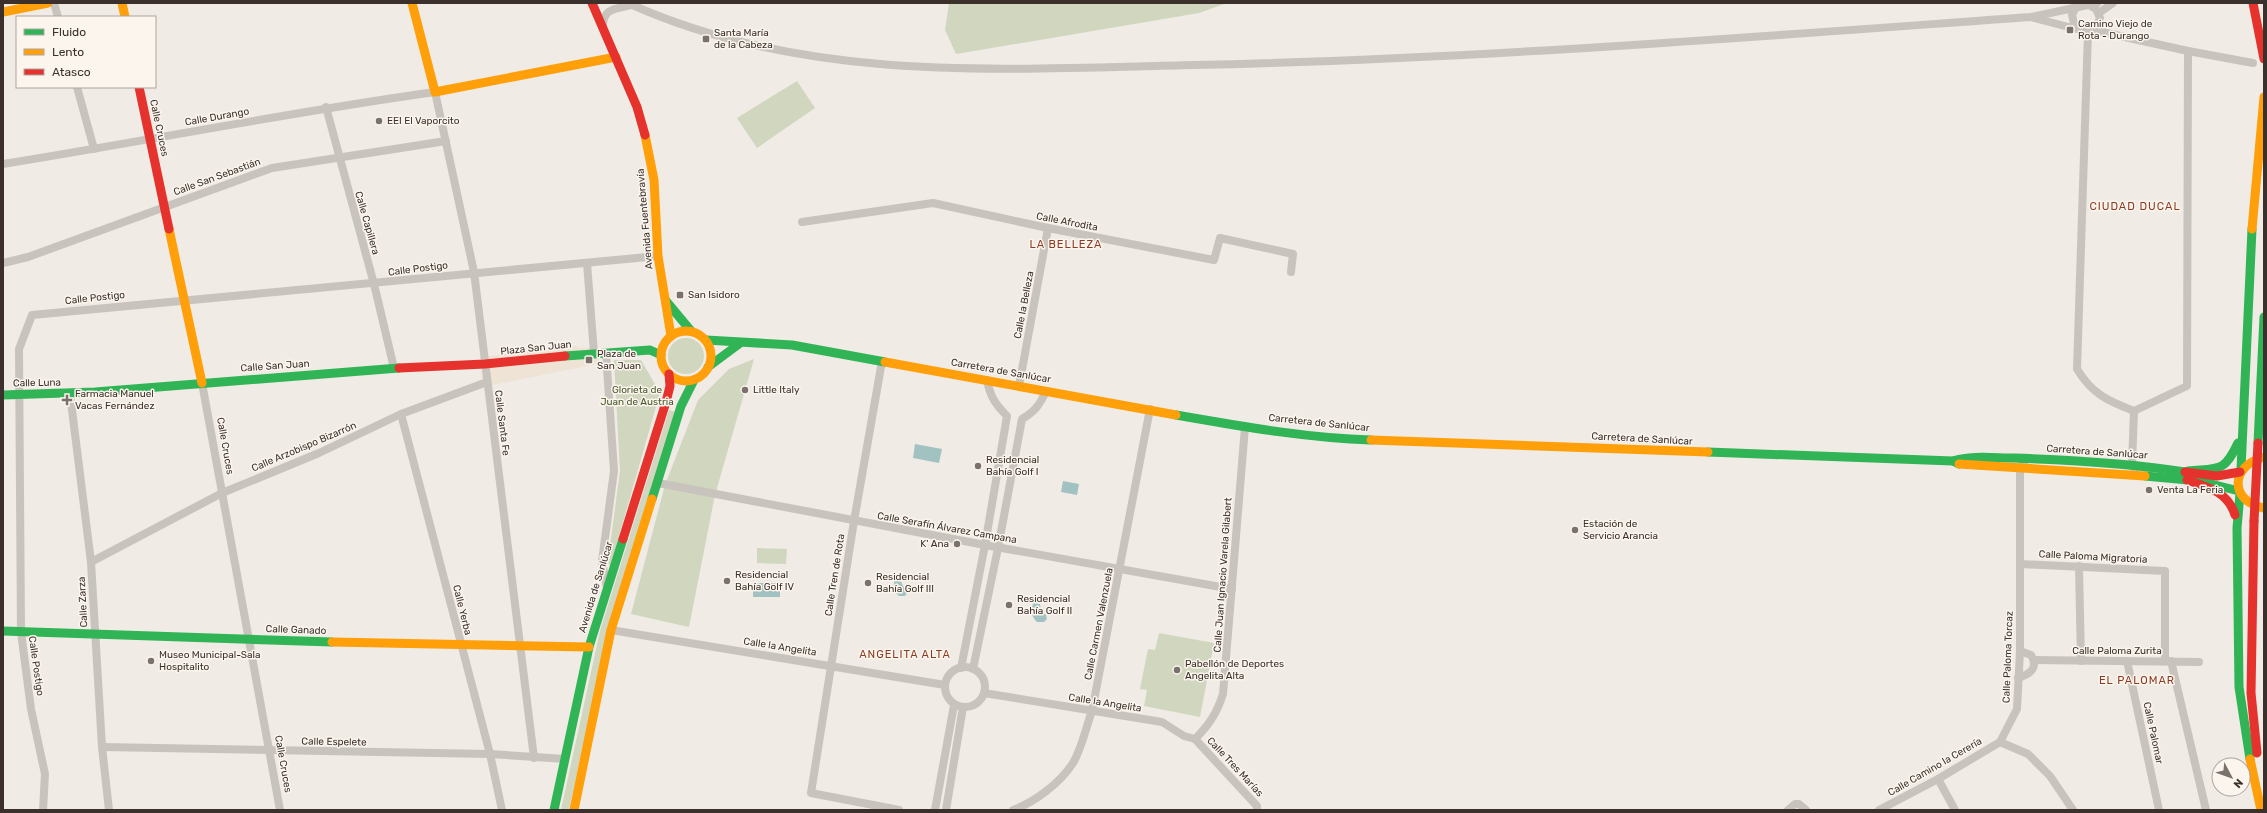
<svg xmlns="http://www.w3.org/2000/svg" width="2267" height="813" viewBox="0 0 2267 813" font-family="Rubik,sans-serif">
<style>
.green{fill:#d1d6bf}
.plaza{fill:#eee3d5}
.water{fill:#a1c2c1}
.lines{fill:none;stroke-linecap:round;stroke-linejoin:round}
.street{stroke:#c9c3be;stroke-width:8}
.fast{stroke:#30b455;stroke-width:9}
.slow{stroke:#ff9f0a;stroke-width:9}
.jam{stroke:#e5322d;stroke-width:9}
.jam-bridge{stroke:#e5322d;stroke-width:9}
.poi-dot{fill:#7a716c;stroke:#fbf5ee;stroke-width:1.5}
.labels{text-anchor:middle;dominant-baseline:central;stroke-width:3;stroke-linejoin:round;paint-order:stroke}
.poi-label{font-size:10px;fill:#3b302b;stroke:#fbf5ee;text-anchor:start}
.street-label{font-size:10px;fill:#3b302b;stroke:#fbf5ee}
.park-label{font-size:10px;fill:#4a5a2e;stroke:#fbf5ee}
.neighbourhood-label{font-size:11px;letter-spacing:1px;fill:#8c3b22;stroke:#fbf5ee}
</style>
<rect width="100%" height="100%" fill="#f0ebe5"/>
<g class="green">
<polygon points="949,3 1227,3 1199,13 956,54 945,30"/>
<polygon points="797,81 815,108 757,148 737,118"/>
<circle cx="686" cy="356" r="18"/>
<polygon points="754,359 715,495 689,627 631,614 665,485 698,400 729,369"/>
<polygon points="614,360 641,360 660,393 610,567 608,561 620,471"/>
<polygon points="669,410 676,412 611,616 569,810 561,810 600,631"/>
<polygon points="757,548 787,549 786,564 757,563"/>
<polygon points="1159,633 1214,643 1200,717 1144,706 1147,690 1140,689 1148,649 1155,650"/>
</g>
<polygon class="plaza" points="578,346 578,348 590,347 601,363 483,387 480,357 547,349 547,350 559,350 559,348"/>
<g class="water">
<polygon points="915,444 942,449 939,463 913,458"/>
<polygon points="1063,481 1079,484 1077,495 1061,492"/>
<polygon points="899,577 903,586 908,591 905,596 899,596 894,591 894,580"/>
<rect x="753" y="583" width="27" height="14"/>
<path d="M1034,603L1040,604L1041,611L1046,615L1047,619L1044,622H1037C1031,616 1029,609 1034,603Z"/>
</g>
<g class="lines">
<g class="street">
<polyline points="54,3 58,17"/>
<path d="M628,3C806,84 1004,69 1194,65C1474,59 1752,37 2031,17L2097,3"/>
<polyline points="2099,13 2113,3"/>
<polyline points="2034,18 2088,32 2096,27 2100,18 2096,9 2089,5"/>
<polyline points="2075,27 2072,15 2076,7"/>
<path d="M603,28C602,7 617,9 632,5"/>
<polyline points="2093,30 2188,51 2253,63"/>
<path d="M2088,32L2077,369C2092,394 2108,401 2134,411"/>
<polyline points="77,87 94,149"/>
<polyline points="326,107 374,284 394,368"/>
<path d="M3,164C147,141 290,112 435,92L474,272L534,758"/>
<polyline points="802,222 933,203 1048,228 1214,260 1220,238 1293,254 1291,272"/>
<polyline points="3,263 28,257 272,168 446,141"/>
<polyline points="587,263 594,353"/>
<polyline points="606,353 614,471 602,561 607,588"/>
<polyline points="882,361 854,521 811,793 899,810"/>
<polyline points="202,383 280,810"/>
<polyline points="1019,386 1048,228"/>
<polyline points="70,394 91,562 102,747 109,810"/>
<polyline points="401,414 490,754 502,810"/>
<polyline points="2024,464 2020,466 2020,651 2017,709 2000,742 2028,754 2050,776 2073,810"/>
<polyline points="2135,470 2132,465 2134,411 2187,386 2188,51"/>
<polyline points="658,483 985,545 1232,589"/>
<polyline points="91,562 222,493 319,453 401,414 487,382"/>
<polyline points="2020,564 2165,571 2165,661"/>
<polyline points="2079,566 2081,661"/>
<polyline points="611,630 945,685"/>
<polyline points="2034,660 2199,662"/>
<polyline points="2127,661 2159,810"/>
<polyline points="2171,661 2206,810"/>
<circle cx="965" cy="687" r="20"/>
<path d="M961,668L985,545L1007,416C995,404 990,396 987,380"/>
<path d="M973,669L998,548L1022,419C1034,412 1040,405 1046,391"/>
<path d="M2018,678C2030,674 2039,668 2031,655L2020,651"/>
<polyline points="984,693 1162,722 1184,736 1195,739"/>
<path d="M1195,739C1209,725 1217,713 1223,694L1245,427"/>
<polyline points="1195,739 1257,806 1257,810"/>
<polyline points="102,747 490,754 565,759"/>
<polyline points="1938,779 1955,810"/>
<polyline points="43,810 45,774 31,709 21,632 19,349 32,315 658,256"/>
<polyline points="935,810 954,705"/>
<polyline points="946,810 963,707"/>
<path d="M1013,810C1035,802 1060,783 1073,763C1082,748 1086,727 1092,711L1150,409"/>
<polyline points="1788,810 1795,804 1799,804 1806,810"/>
<polyline points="1879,810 1938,779 2000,742"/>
</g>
<g class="fast">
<polyline points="666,301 691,331"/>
<polyline points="706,340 792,345 885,362"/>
<polyline points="565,356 650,350 661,355"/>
<polyline points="708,367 739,344"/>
<polyline points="3,395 95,392 399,368"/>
<path d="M1176,415C1240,426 1305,438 1371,440"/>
<polyline points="2258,443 2264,317"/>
<polyline points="1708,452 1953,461 1959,464"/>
<path d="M1953,461C1972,455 1994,458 2014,458C2071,460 2129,463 2185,472"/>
<polyline points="2241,469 2252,229"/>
<path d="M2188,471C2219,468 2224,473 2238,443"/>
<polyline points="2145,476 2199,481 2239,491"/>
<polyline points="2240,494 2237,528 2239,687 2250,759"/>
<polyline points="652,499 681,406 694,380"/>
<polyline points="3,631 332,642"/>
<polyline points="554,810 589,647 623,539"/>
</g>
<g class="slow">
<polyline points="122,3 125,17"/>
<polyline points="412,3 435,92 616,57"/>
<polyline points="3,12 48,3"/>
<polyline points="645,135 654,180 658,256 671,336"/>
<polyline points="169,229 202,383"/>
<polyline points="2252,229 2264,97"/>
<circle cx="686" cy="356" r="25"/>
<polyline points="885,362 1176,415"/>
<polyline points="1371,440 1708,452"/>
<path d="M2264,457C2230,466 2229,501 2264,508"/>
<polyline points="1959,464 2145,476"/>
<polyline points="332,642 589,647"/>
<polyline points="2250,759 2261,810"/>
<polyline points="574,810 611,630 652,499"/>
</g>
<g class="jam">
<polyline points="592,3 637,107 645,135"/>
<polyline points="2253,3 2264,59"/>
<polyline points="139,87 169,229"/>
<polyline points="399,368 485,364 565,356"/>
<polyline points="2185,472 2217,476 2240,472"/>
<path d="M2187,480C2208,487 2228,492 2235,515"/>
<polyline points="2254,521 2251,693 2257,753"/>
<polyline points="623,539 666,402 670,386 669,374"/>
</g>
<polyline class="jam-bridge" points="2254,521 2258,443"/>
</g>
<g class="poi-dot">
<rect x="2066" y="26" width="8" height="8" rx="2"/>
<rect x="702" y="35" width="8" height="8" rx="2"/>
<circle cx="379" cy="121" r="4"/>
<rect x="676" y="291" width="8" height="8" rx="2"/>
<rect x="585" y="356" width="8" height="8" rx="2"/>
<circle cx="745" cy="390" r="4"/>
<path d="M65 394h4v4h4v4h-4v4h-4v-4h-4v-4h4z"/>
<circle cx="978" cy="466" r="4"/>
<circle cx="2149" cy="490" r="4"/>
<circle cx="1575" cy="530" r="4"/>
<circle cx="957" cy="544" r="4"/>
<circle cx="727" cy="581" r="4"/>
<circle cx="868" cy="583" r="4"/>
<circle cx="1009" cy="605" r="4"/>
<circle cx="151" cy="661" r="4"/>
<circle cx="1177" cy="670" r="4"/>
</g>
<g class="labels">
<g class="poi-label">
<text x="2078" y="24">Camino Viejo de<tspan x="2078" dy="12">Rota - Durango</tspan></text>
<text x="714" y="33">Santa María<tspan x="714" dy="12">de la Cabeza</tspan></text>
<text x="387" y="121">EEI El Vaporcito</text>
<text x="688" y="295">San Isidoro</text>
<text x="597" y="354">Plaza de<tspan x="597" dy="12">San Juan</tspan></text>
<text x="753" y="390">Little Italy</text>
<text x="75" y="394">Farmacia Manuel<tspan x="75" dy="12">Vacas Fernández</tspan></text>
<text x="986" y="460">Residencial<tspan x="986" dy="12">Bahía Golf I</tspan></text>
<text x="2157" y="490">Venta La Feria</text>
<text x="1583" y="524">Estación de<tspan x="1583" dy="12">Servicio Arancia</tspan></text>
<text x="949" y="544" text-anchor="end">K' Ana</text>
<text x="735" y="575">Residencial<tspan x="735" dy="12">Bahía Golf IV</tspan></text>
<text x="876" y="577">Residencial<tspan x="876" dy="12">Bahía Golf III</tspan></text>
<text x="1017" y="599">Residencial<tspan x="1017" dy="12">Bahía Golf II</tspan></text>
<text x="159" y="655">Museo Municipal-Sala<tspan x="159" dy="12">Hospitalito</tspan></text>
<text x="1185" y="664">Pabellón de Deportes<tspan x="1185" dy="12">Angelita Alta</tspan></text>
</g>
<g class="street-label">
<text transform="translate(217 117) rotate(-10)">Calle Durango</text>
<text transform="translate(159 128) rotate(78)">Calle Cruces</text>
<text transform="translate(217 177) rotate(-20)">Calle San Sebastián</text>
<text transform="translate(645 219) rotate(-95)">Avenida Fuentebravía</text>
<text transform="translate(1067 222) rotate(11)">Calle Afrodita</text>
<text transform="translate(367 223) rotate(74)">Calle Capillera</text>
<text transform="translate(418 269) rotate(-7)">Calle Postigo</text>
<text transform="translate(95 298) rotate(-6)">Calle Postigo</text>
<text transform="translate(1024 305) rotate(-79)">Calle la Belleza</text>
<text transform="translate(536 348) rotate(-6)">Plaza San Juan</text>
<text transform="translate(275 366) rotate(-4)">Calle San Juan</text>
<text transform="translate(1001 371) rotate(10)">Carretera de Sanlúcar</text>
<text transform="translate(37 383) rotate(-1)">Calle Luna</text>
<text transform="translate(502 423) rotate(83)">Calle Santa Fe</text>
<text transform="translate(1319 423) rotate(6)">Carretera de Sanlúcar</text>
<text transform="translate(1642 439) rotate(3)">Carretera de Sanlúcar</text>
<text transform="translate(225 446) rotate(80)">Calle Cruces</text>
<text transform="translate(304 447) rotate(-23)">Calle Arzobispo Bizarrón</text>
<text transform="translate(2097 452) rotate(4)">Carretera de Sanlúcar</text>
<text transform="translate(947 528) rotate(10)">Calle Serafín Álvarez Campana</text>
<text transform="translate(2093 557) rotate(3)">Calle Paloma Migratoria</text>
<text transform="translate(835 575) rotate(-81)">Calle Tren de Rota</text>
<text transform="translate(1223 575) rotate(-86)">Calle Juan Ignacio Varela Gilabert</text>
<text transform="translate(596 587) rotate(-73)">Avenida de Sanlúcar</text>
<text transform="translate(83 602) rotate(-93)">Calle Zarza</text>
<text transform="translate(462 610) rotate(76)">Calle Yerba</text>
<text transform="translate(1099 624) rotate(-79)">Calle Carmen Valenzuela</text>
<text transform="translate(296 630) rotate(2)">Calle Ganado</text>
<text transform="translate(780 647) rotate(9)">Calle la Angelita</text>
<text x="2117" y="651">Calle Paloma Zurita</text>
<text transform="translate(2008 657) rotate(-88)">Calle Paloma Torcaz</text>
<text transform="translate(36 666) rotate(82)">Calle Postigo</text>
<text transform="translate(1105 703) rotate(9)">Calle la Angelita</text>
<text transform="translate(2153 733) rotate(78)">Calle Palomar</text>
<text transform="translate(334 742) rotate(1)">Calle Espelete</text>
<text transform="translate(283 764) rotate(80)">Calle Cruces</text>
<text transform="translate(1235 767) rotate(47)">Calle Tres Marías</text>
<text transform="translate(1935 767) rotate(-30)">Calle Camino la Cerería</text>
</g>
<g class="park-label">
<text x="637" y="390">Glorieta de<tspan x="637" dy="12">Juan de Austria</tspan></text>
</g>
<g class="neighbourhood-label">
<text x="2135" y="206">CIUDAD DUCAL</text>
<text x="1066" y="244">LA BELLEZA</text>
<text x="905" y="654">ANGELITA ALTA</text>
<text x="2137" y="680">EL PALOMAR</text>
</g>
</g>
<rect width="2267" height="813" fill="none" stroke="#3b302b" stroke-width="8"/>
<rect x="16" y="16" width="140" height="72" fill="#fbf5ee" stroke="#aea6a0"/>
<rect x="24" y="29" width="20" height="6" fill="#30b455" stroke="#aea6a0"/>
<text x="52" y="36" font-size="12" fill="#3b302b">Fluido</text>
<rect x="24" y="49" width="20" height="6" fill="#ff9f0a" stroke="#aea6a0"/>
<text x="52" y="56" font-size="12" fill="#3b302b">Lento</text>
<rect x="24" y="69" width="20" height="6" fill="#e5322d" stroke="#aea6a0"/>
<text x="52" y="76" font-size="12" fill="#3b302b">Atasco</text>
<g transform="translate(2231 777) rotate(131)"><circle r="19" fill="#fbf5ee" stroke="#aea6a0"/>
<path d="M0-3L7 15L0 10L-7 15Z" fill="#7a716c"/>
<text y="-6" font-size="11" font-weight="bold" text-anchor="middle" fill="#3b302b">N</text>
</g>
</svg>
